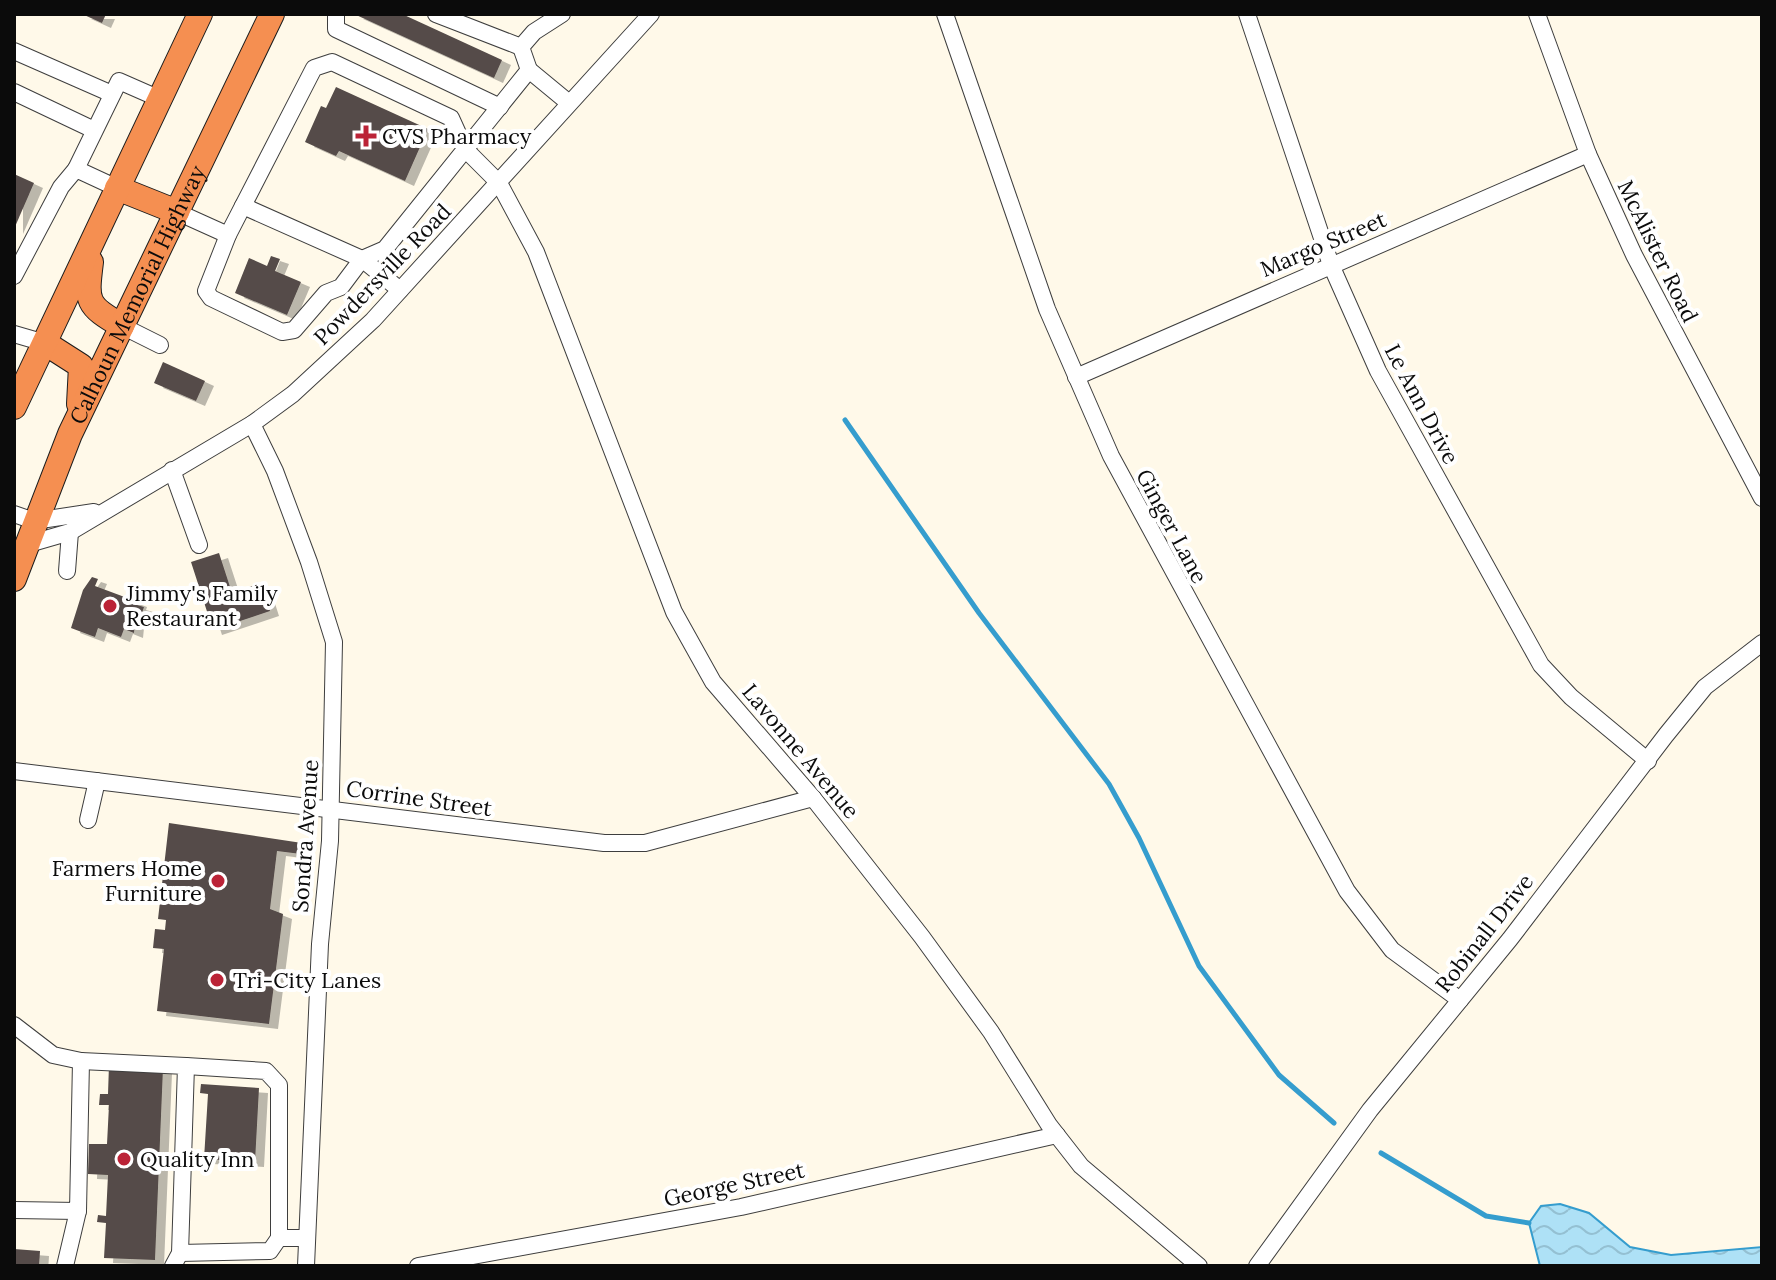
<svg xmlns="http://www.w3.org/2000/svg" width="1776" height="1280" viewBox="0 0 1776 1280" font-family="Lora,serif">
<style>
.water{fill:url(#water-waves);stroke:#359dce;stroke-width:2}
.lines{fill:none;stroke-linecap:round;stroke-linejoin:round}
.stream{stroke:#359dce;stroke-width:5}
.building{fill:#544b48;filter:url(#shadow)}
.minor-casing{stroke:#3e3e3e;stroke-width:18}
.highway-casing{stroke:#1c1c1c;stroke-width:26}
.minor{stroke:#fff;stroke-width:16}
.highway{stroke:#f58f51;stroke-width:24}
.poi-dot{fill:#bb2337;stroke:#fff;stroke-width:3}
.labels{text-anchor:middle;dominant-baseline:central;stroke-width:8;stroke-linejoin:round;paint-order:stroke}
.poi-label{font-size:22px;fill:#0b0b0b;stroke:#fff;text-anchor:start}
.street-label{font-size:22px;fill:#0b0b0b;stroke:#fff}
</style>
<defs>
<pattern id="water-waves" width="16" height="10" patternUnits="userSpaceOnUse" patternTransform="scale(2)"><rect width="16" height="10" fill="#aee1f6"/><path d="M0 5q4-4 8 0t8 0" fill="none" stroke="#94c0d2"/></pattern>
<filter id="shadow"><feDropShadow dx="9" dy="5" stdDeviation="0" flood-color="#0004"/></filter>
</defs>
<rect width="100%" height="100%" fill="#fff9e9"/>
<polygon class="water" points="1560,1204 1589,1213 1630,1247 1671,1255 1762,1247 1762,1266 1540,1266 1529,1223 1541,1206"/>
<g class="lines">
<g class="stream">
<polyline points="845,420 979,613 1109,784 1139,838 1199,966 1279,1075 1334,1123"/>
<polyline points="1381,1153 1486,1216 1529,1223"/>
</g>
</g>
<g class="building">
<polygon points="82,14 106,14 102,23"/>
<polygon points="354,14 402,14 502,60 494,78"/>
<polygon points="336,87 428,129 405,181 339,151 336,156 305,142 321,106 326,108"/>
<polygon points="14,174 34,183 14,229"/>
<polygon points="271,256 280,259 275,271 301,282 287,315 235,293 249,258 267,266"/>
<polygon points="163,362 205,381 196,401 154,383"/>
<polygon points="219,553 232,593 261,583 270,611 213,630 191,562"/>
<polygon points="92,577 98,579 95,586 138,602 137,605 144,607 141,616 134,613 131,621 135,623 134,633 124,629 121,637 98,628 95,637 71,628 83,590"/>
<polygon points="169,823 302,843 301,854 277,851 270,909 283,914 269,1024 157,1011 164,949 153,948 155,929 165,930 166,920 158,919"/>
<polygon points="109,1065 163,1068 155,1260 104,1258 106,1223 97,1222 98,1215 106,1216 108,1175 88,1174 89,1144 107,1144 109,1105 99,1105 100,1094 108,1094"/>
<polygon points="201,1084 259,1088 255,1162 204,1159 208,1094 200,1093"/>
<polygon points="14,1249 40,1251 39,1266 14,1266"/>
</g>
<g class="lines">
<defs>
<g id="minor">
<polyline points="336,14 336,29 500,107"/>
<polyline points="436,14 521,47"/>
<polyline points="562,14 534,32 521,47 529,70 385,249 362,259 341,287 326,293 294,330 282,332 211,298 206,291 228,235 314,68 332,62 451,118 465,149 499,183 536,252 674,612 713,682 813,798 922,937 991,1032 1049,1125 1081,1166 1199,1266"/>
<polyline points="945,14 1047,309 1111,456 1347,891 1392,950 1460,1000"/>
<polyline points="1247,14 1331,265 1378,371 1541,665 1571,697 1648,761"/>
<polyline points="1537,14 1588,154 1634,255 1762,498"/>
<polyline points="14,51 112,94"/>
<polyline points="529,70 569,103"/>
<polyline points="14,92 94,130"/>
<polyline points="76,169 119,81 160,99"/>
<polyline points="243,206 362,259 400,290"/>
<polyline points="177,212 228,235"/>
<polyline points="14,276 61,187 76,169 117,188"/>
<polyline points="122,326 160,345"/>
<polyline points="14,334 45,343"/>
<polyline points="1076,377 1588,154"/>
<polyline points="252,424 275,471 309,562 334,642 330,841 320,944 306,1266"/>
<polyline points="172,470 199,545"/>
<polyline points="14,514 34,521 94,512"/>
<polyline points="25,545 70,532 252,424 293,394 373,320 651,14"/>
<polyline points="67,571 70,532"/>
<polyline points="14,771 604,843 645,843 813,798"/>
<polyline points="88,820 97,781"/>
<polyline points="14,1025 53,1055 81,1061 78,1211 14,1210"/>
<polyline points="81,1061 186,1066 180,1253 173,1266"/>
<polyline points="186,1066 266,1071 279,1085 279,1238"/>
<polyline points="180,1253 270,1251 279,1238 307,1238"/>
<polyline points="65,1266 78,1211"/>
<polyline points="418,1266 741,1207 1057,1135"/>
<polyline points="1257,1266 1370,1110 1510,939 1666,735 1705,687 1762,643"/>
</g>
<g id="highway">
<polyline points="117,188 177,212"/>
<path d="M91,262C86,302 86,305 122,326"/>
<polyline points="45,343 81,366 79,404"/>
<polyline points="14,407 200,14"/>
<path id="s1" d="M14,579L70,434L272,14"/>
</g>
</defs>
<use href="#minor" class="minor-casing"/>
<use href="#highway" class="highway-casing"/>
<use href="#minor" class="minor"/>
<use href="#highway" class="highway"/>
</g>
<g class="poi-dot">
<path d="M362 124h8v8h8v8h-8v8h-8v-8h-8v-8h8z"/>
<circle cx="110" cy="606" r="8"/>
<circle cx="218" cy="881" r="8"/>
<circle cx="217" cy="980" r="8"/>
<circle cx="124" cy="1159" r="8"/>
</g>
<g class="labels">
<g class="poi-label">
<text x="382" y="136">CVS Pharmacy</text>
<text x="126" y="593">Jimmy's Family<tspan x="126" dy="25">Restaurant</tspan></text>
<text x="202" y="868" text-anchor="end">Farmers Home<tspan x="202" dy="25">Furniture</tspan></text>
<text x="233" y="980">Tri-City Lanes</text>
<text x="140" y="1159">Quality Inn</text>
</g>
<g class="street-label">
<text transform="translate(1323 244) rotate(-23)">Margo Street</text>
<text transform="translate(1658 251) rotate(64)">McAlister Road</text>
<text transform="translate(382 274) rotate(-46)">Powdersville Road</text>
<text stroke="none"><textPath href="#s1" startOffset="310">Calhoun Memorial Highway</textPath></text>
<text transform="translate(1422 404) rotate(62)">Le Ann Drive</text>
<text transform="translate(1172 526) rotate(62)">Ginger Lane</text>
<text transform="translate(801 751) rotate(50)">Lavonne Avenue</text>
<text transform="translate(419 798) rotate(8)">Corrine Street</text>
<text transform="translate(305 836) rotate(-86)">Sondra Avenue</text>
<text transform="translate(1484 933) rotate(-52)">Robinall Drive</text>
<text transform="translate(734 1184) rotate(-12)">George Street</text>
</g>
</g>
<rect width="1776" height="1280" fill="none" stroke="#0b0b0b" stroke-width="32"/>
</svg>
